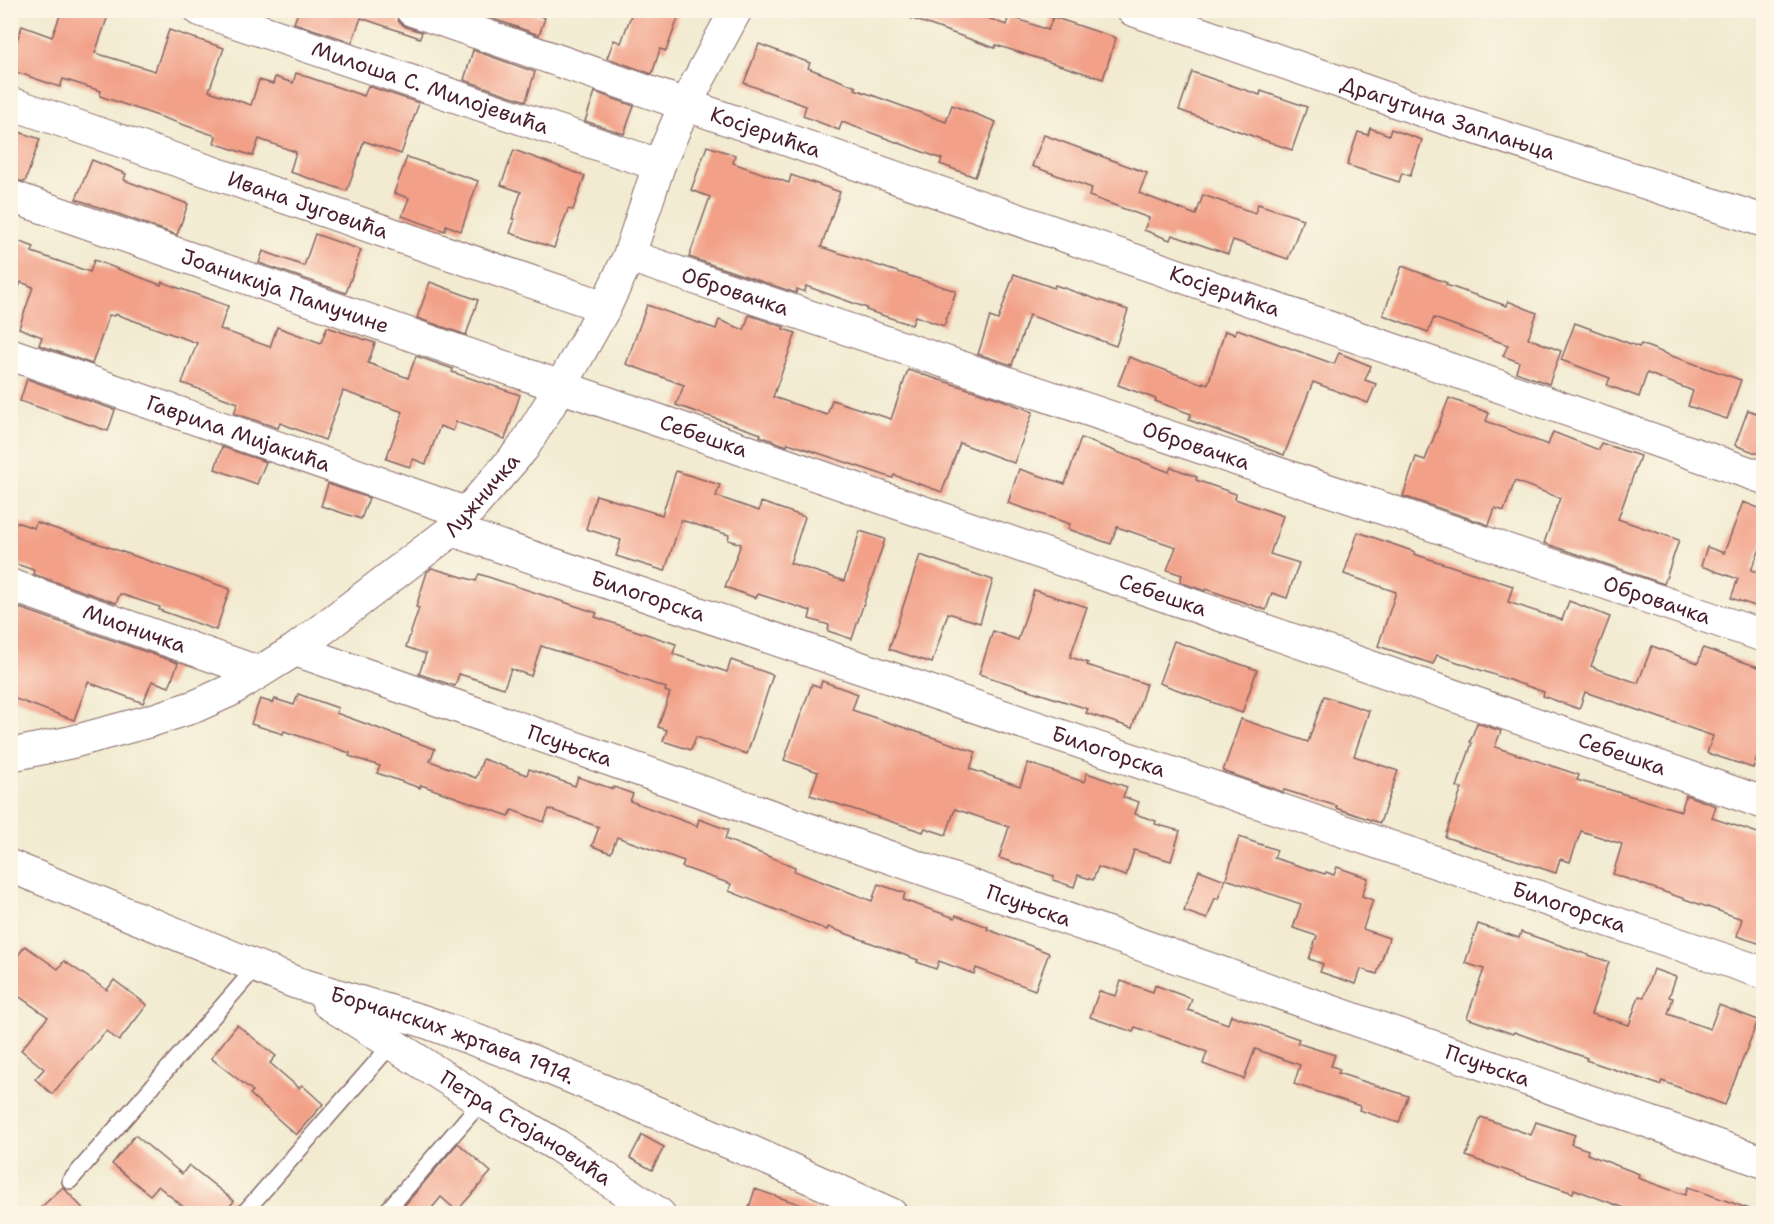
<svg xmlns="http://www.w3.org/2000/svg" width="1774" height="1224" viewBox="0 0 1774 1224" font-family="'Shantell Sans',sans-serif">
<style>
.building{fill:#f2a088}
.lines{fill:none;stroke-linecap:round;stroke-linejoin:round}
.lane-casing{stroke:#856665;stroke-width:18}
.street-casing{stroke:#856665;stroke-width:34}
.lane{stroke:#fff;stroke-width:15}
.street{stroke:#fff;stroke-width:32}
.labels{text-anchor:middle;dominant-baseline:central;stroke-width:5;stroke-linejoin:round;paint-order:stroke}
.street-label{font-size:21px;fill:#4a1f2b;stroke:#fcf5e5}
</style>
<rect width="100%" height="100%" fill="#fcf5e5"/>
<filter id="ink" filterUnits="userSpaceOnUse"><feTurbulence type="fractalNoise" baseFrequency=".0167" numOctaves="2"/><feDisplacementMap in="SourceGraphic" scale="12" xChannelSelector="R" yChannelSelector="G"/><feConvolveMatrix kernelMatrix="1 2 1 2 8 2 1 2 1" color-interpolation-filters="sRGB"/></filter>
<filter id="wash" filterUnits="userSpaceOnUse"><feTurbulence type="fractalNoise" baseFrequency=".008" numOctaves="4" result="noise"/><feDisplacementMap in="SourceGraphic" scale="24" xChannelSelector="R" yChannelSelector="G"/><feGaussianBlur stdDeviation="1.35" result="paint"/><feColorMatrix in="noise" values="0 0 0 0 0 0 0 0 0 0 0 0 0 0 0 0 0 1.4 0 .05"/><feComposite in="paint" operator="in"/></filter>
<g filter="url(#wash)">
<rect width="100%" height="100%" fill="#f2ebd1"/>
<g id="blocks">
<g class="building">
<polygon points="62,10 110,10 95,53 155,71 169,30 224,48 209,91 251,105 259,80 273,84 275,77 293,83 296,73 364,96 368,86 419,103 401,154 364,141 347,191 290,172 296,152 259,139 253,156 214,143 216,136 100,96 101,91 63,79 60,87 10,70 10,60 22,26 52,37"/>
<polygon points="299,10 394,10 399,22 406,27 422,32 420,38 361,18 352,42 294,23"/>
<polygon points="468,10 524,10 545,18 539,35"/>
<polygon points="633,10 681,10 666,51 660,49 652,74 607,58 614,40 621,43"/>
<polygon points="897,10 967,10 1006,25 1009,16 1048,30 1053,17 1116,38 1103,79 996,45 995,48 896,13"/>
<polygon points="759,44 810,63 808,68 856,87 855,89 946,122 952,105 996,122 975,177 940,164 942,159 842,122 839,130 803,116 806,106 744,83"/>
<polygon points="473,50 535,72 526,101 464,80"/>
<polygon points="1192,72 1260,95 1261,91 1307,107 1292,150 1179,110"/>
<polygon points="595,92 634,106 624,134 585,121"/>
<polygon points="1370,128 1389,135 1391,129 1422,140 1410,176 1402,173 1399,182 1347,165 1358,132 1368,135"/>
<polygon points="10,129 40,139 25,182 10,179"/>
<polygon points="1044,135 1147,173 1139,193 1196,215 1203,195 1255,213 1258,204 1303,219 1288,259 1233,240 1228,254 1172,235 1170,240 1144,230 1149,218 1089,196 1092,188 1032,166"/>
<polygon points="707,146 735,155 733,163 789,183 791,175 840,192 821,247 956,291 944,326 915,316 912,325 866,310 867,308 806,286 805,292 797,289 796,293 689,257 710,197 691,190"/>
<polygon points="514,150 585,176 573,210 568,209 554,248 510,233 515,219 512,219 521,192 501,185"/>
<polygon points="407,157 478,181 461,231 446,225 445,231 402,216 409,198 394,193"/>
<polygon points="92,160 126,174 124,180 188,204 177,235 76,199"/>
<polygon points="315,234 361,250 346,293 259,263 263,251 304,266"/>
<polygon points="10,238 34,247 32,252 90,272 94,260 161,285 162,282 228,306 220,329 270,347 277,327 321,343 327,327 375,343 368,363 408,378 416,356 453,369 452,372 520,395 505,439 456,422 453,431 440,426 426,464 413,459 410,467 386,459 403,412 343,391 325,440 280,423 278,428 234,413 238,403 182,383 197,343 115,314 114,316 109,315 92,364 39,345 42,337 19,328 33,287 21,282 12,304 10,304"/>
<polygon points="1402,266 1447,283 1446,285 1507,306 1508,301 1537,313 1528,338 1561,351 1549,384 1516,372 1519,362 1503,356 1508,345 1434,318 1428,332 1383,315"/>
<polygon points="1014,274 1054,288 1055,285 1128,310 1116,346 1029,315 1012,365 978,354 990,317 998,320"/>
<polygon points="430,282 478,300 466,335 417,318"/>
<polygon points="647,305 716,329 719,320 744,330 749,315 784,327 783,329 796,333 773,397 827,415 832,400 891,419 908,370 1000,399 1033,412 1014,463 960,443 942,492 894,475 893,478 788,443 787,446 760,436 761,434 676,405 684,385 626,364"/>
<polygon points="1575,323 1639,347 1641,344 1669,355 1741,380 1727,419 1688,406 1693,391 1647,373 1639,397 1607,385 1610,378 1561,360"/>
<polygon points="1237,329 1334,364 1339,353 1371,366 1365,380 1376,384 1368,403 1313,382 1284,455 1189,420 1191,414 1155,401 1156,399 1118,385 1129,357 1203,384 1203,382 1208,384 1225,331 1235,334"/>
<polygon points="27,379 115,410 108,431 20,401"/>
<polygon points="1449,398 1489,413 1486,421 1548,445 1553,432 1599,450 1601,443 1640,456 1618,519 1679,540 1664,584 1544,543 1560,498 1515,481 1504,511 1495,508 1489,525 1403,496 1416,457 1425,460"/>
<polygon points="1748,410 1764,416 1764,456 1735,445"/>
<polygon points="1081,438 1169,472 1171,467 1197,477 1196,480 1236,494 1235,499 1283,516 1270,554 1299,563 1287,598 1272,593 1266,610 1206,589 1205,591 1180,582 1182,575 1167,570 1176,547 1117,527 1111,544 1068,529 1070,524 1008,503 1019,469 1065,484"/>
<polygon points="222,447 266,462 257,484 215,469"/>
<polygon points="676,471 720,485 716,496 759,511 761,502 805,517 790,563 844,581 860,531 885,539 852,639 828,631 829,625 809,619 811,611 758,594 756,598 725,587 741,544 728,540 729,535 681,520 665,571 616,556 621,540 586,529 596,495 662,515"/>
<polygon points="328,484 369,498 361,519 321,506"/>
<polygon points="1743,502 1764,510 1764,540 1751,570 1764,574 1764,609 1731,598 1738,579 1701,566 1707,547 1724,553"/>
<polygon points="10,520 34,528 36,522 230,589 216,630 159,610 160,607 120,594 116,603 33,574 34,570 10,562"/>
<polygon points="1358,532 1415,552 1414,554 1513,586 1508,602 1562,620 1569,601 1610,617 1591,666 1594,667 1594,668 1638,683 1652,646 1698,663 1703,648 1764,669 1764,738 1753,768 1707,753 1713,736 1585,692 1579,709 1543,696 1544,692 1437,655 1433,664 1378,646 1396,592 1344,574"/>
<polygon points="920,555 993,580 980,623 948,613 932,663 889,649"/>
<polygon points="432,568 476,581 479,574 597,613 595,617 676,644 673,654 727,672 731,660 773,675 747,754 696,737 691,750 663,741 667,730 658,727 670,693 665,691 666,688 617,671 617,670 541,646 531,676 511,669 504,688 459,674 455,686 419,674 426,654 406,647 419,608 416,607 427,572"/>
<polygon points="1034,590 1087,607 1070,657 1088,663 1087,665 1146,684 1132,728 1086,713 1088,709 979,674 993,631 1018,640"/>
<polygon points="20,608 178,663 169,687 152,681 143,703 88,682 74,720 10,697 10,635"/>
<polygon points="1174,641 1257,670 1242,713 1159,683"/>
<polygon points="822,681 858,694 852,710 976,752 970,769 1020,786 1028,763 1084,782 1087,773 1127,787 1123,797 1139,802 1135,814 1156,821 1155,824 1180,831 1171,861 1134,850 1126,876 1098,867 1093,880 1078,875 1074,887 1053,880 1054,876 999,858 1009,827 955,809 946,835 925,828 923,832 810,795 818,772 784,760 812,684 820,687"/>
<polygon points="298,694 338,708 336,713 435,749 430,761 476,778 483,759 527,775 529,769 575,786 578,777 613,789 614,787 633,794 630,801 697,826 699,819 728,830 725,839 795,867 794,871 872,901 878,884 905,893 903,900 955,918 956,915 988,927 987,929 1049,953 1035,990 976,968 974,974 939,961 936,969 917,962 918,960 828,927 827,930 729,891 731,884 682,867 684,861 617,837 611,853 592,846 599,827 549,809 544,822 512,810 509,816 421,785 420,788 377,773 380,766 349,756 350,753 284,731 283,734 251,724 260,699 273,703 275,699 294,705"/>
<polygon points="1324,696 1369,711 1354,756 1398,771 1380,823 1336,808 1337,806 1284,790 1283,792 1223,771 1241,719 1308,742"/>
<polygon points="1477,723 1501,731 1495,747 1579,775 1577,780 1681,811 1686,795 1716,806 1712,818 1764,835 1762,868 1764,868 1764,945 1737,936 1742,919 1613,874 1622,844 1581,831 1570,862 1560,859 1556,873 1445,837 1462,788 1457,787 1472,743 1470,742"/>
<polygon points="1239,837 1277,850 1274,858 1325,874 1326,872 1334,875 1337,867 1368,878 1362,896 1373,900 1363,929 1389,938 1377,974 1361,969 1356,984 1320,972 1323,964 1309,959 1317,936 1293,928 1301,904 1226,879"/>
<polygon points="1199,870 1225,880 1218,899 1215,898 1207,919 1184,911"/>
<polygon points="1478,924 1519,938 1521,932 1609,962 1591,1014 1629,1025 1639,996 1644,997 1653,969 1676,977 1669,997 1673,998 1668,1014 1710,1029 1719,1005 1758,1020 1725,1105 1662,1081 1660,1085 1586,1060 1587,1058 1514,1032 1513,1034 1467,1018 1484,969 1465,963"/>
<polygon points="25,946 58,969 64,961 107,990 114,980 147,1005 119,1041 106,1031 52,1094 35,1079 44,1069 21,1050 48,1017 10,990 10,966"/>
<polygon points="1121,981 1153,992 1155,985 1192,999 1188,1010 1228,1024 1231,1015 1299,1039 1297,1043 1335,1055 1331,1066 1340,1069 1338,1073 1408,1096 1399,1123 1359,1110 1360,1106 1294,1084 1300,1065 1255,1049 1244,1079 1203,1064 1207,1052 1135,1027 1133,1032 1090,1017 1099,991 1116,996"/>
<polygon points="237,1025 276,1056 270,1063 299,1088 302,1085 323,1104 296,1135 250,1094 253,1091 211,1058"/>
<polygon points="1481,1117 1531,1135 1536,1122 1575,1135 1571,1144 1588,1150 1587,1154 1639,1174 1638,1178 1685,1195 1688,1187 1755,1211 1754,1214 1640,1214 1574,1189 1573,1193 1496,1167 1466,1156"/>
<polygon points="135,1135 182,1174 189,1165 234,1201 224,1214 192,1214 158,1186 150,1195 112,1164"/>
<polygon points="642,1135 664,1147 652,1170 630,1158"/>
<polygon points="458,1143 491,1172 457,1211 441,1197 427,1214 397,1214"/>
<polygon points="63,1187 88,1214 34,1214"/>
<polygon points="755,1189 816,1210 815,1214 747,1214"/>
</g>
</g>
</g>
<g filter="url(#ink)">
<use href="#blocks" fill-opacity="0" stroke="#856665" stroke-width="1.5"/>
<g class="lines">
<defs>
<g id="lane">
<polyline points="70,1181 257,966"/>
<polyline points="243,1214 392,1044"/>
<polyline points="384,1214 482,1101"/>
</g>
<g id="street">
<path id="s1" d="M200,10L659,165"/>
<path id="s2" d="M412,10L1764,478"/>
<path id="s3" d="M1133,10L1432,114L1764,221"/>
<path id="s4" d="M10,103L605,307"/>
<path id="s5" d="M10,196L1764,803"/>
<path id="s6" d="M629,256L1764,636"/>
<path id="s7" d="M10,354L466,513"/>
<path id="s8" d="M452,530L1764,973"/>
<path id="s9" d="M10,585L258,672"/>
<path id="s10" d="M295,650L1764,1162"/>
<path id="s11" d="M10,755L72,742L150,721L196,706L229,691L295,650L452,530L523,448L560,388L605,307L629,256L659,165L685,105L736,10"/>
<path id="s12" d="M10,866L294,982L426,1022L527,1059L752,1152L891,1214"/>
<path id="s13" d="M328,1003L482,1101L558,1146L659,1214"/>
</g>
</defs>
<use href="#lane" class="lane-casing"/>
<use href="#street" class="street-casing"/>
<use href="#lane" class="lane"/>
<use href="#street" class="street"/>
</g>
</g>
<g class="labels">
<g class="street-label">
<text stroke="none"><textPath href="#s1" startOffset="243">Милоша С. Милојевића</textPath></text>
<text stroke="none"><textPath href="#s3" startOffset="333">Драгутина Заплањца</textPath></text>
<text stroke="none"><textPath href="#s2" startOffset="374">Косјерићка</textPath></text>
<text stroke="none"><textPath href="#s4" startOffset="315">Ивана Југовића</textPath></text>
<text stroke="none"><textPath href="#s6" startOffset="112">Обровачка</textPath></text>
<text stroke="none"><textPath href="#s5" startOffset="291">Јоаникија Памучине</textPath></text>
<text stroke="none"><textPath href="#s2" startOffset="860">Косјерићка</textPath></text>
<text stroke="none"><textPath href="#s7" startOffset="242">Гаврила Мијакића</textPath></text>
<text stroke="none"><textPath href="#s5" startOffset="734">Себешка</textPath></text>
<text stroke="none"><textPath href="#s6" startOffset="598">Обровачка</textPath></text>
<text stroke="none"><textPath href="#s11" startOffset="550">Лужничка</textPath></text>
<text stroke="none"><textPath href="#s5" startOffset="1220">Себешка</textPath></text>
<text stroke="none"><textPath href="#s8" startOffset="207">Билогорска</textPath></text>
<text stroke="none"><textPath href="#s6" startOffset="1084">Обровачка</textPath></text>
<text stroke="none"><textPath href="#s9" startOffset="132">Мионичка</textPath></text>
<text stroke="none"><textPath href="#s10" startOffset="291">Псуњска</textPath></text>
<text stroke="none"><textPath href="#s8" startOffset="693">Билогорска</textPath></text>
<text stroke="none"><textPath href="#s5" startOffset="1706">Себешка</textPath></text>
<text stroke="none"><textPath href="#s10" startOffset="777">Псуњска</textPath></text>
<text stroke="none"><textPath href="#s8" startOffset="1179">Билогорска</textPath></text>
<text stroke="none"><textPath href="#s12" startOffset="474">Борчанских жртава 1914.</textPath></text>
<text stroke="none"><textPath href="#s10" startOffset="1263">Псуњска</textPath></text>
<text stroke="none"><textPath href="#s13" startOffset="234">Петра Стојановића</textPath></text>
</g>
</g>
<rect width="1774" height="1224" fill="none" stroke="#fcf5e5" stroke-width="36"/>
</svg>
